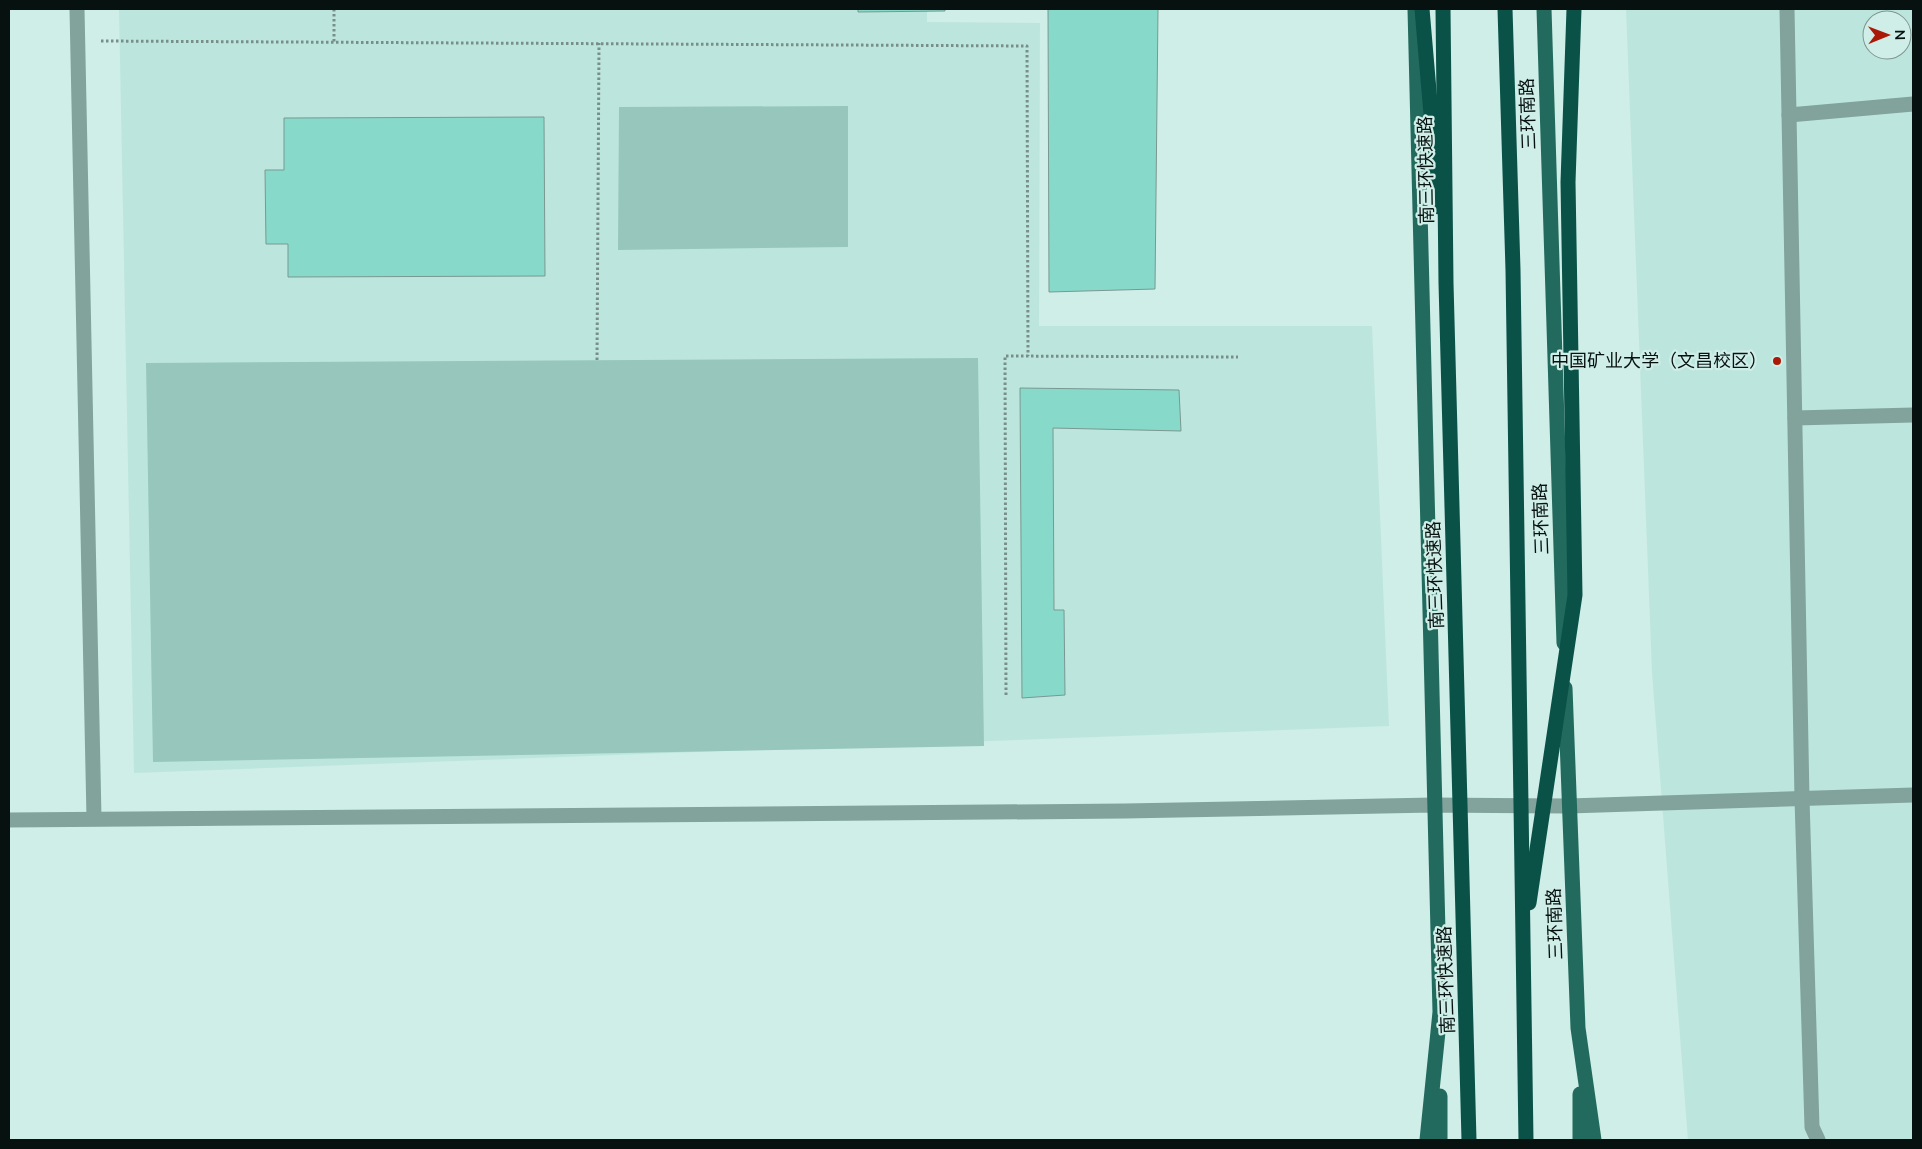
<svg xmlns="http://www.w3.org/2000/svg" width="1922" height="1149" viewBox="0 0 1922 1149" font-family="'Nunito Sans','Noto Sans SC',sans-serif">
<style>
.built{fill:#bce6dd;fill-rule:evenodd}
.green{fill:#96c6bc}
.building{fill:#87daca;stroke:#7a9891}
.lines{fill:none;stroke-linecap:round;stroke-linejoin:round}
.path{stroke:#788e89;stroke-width:3;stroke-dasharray:2.5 2.5;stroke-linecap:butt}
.minor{stroke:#81a39c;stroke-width:15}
.major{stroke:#236a5e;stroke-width:15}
.highway{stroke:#0a5248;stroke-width:15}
.highway-bridge{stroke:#0a5248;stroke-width:15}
.poi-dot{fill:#aa1908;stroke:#cfeee7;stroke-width:2}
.labels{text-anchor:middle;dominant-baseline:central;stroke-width:4.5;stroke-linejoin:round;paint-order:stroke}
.street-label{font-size:18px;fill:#071210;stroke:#cfeee7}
.poi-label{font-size:18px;fill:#071210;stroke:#cfeee7;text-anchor:end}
</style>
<rect width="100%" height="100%" fill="#cfeee7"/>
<g class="built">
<polygon points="119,9 927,9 927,22 1040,23 1039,326 1372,326 1389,726 134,773"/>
<path d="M1626,9H1913V1140H1688L1652,672ZM1872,20H1902V50H1872Z"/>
</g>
<g class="green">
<polygon points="848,106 848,247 618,250 619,107"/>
<polygon points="978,358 984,746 153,762 146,363"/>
</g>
<g class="building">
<polygon points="858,9 945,9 945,11 858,12"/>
<polygon points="1048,9 1158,9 1155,289 1049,292"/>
<polygon points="544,117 545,276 288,277 288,244 266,244 265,170 284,170 284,118"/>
<polygon points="1020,388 1179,390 1181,431 1053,428 1054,610 1064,610 1065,695 1022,698"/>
</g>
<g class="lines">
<g class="path">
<polyline points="334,9 334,42"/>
<polyline points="101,41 1027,46 1028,356"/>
<polyline points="597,360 599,43"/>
<polyline points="1006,695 1005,356 1238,357"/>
</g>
<g class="minor">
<polyline points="77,9 94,818"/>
<polyline points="1787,9 1802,799 1812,1127 1818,1140"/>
<polyline points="1789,115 1913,104"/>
<polyline points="1795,418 1913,415"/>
<polyline points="9,820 1125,811 1433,805 1569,806 1913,795"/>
</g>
<g class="major">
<polyline points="1415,9 1440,1012 1427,1140"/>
<polyline points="1544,9 1564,643"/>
<polyline points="1565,688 1578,1028 1594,1140"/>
<polyline points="1580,1094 1580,1140"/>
<polyline points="1440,1140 1440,1096"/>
</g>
<polyline class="highway" points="1422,9 1439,207"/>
<g class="highway-bridge">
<polyline points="1443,9 1446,283 1469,1140"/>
<polyline points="1505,9 1513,270 1526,1140"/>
<polyline points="1529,903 1575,595 1568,182 1574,9"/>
</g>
</g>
<circle class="poi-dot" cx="1777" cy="361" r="5"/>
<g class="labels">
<g class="street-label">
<text transform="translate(1528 114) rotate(-92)">三环南路</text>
<text transform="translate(1426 170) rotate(-91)">南三环快速路</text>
<text transform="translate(1541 519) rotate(-92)">三环南路</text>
<text transform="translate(1435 575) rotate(-92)">南三环快速路</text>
<text transform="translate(1555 924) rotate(-92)">三环南路</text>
<text transform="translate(1446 980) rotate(-92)">南三环快速路</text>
</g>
<g class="poi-label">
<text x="1767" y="361">中国矿业大学（文昌校区）</text>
</g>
</g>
<rect width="1922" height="1149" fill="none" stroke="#071210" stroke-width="20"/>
<g transform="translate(1887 35) rotate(89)"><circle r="24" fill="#cfeee7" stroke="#7f9691"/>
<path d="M0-4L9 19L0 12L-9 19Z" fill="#aa1908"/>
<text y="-8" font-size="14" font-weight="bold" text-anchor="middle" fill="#071210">N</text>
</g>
</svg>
